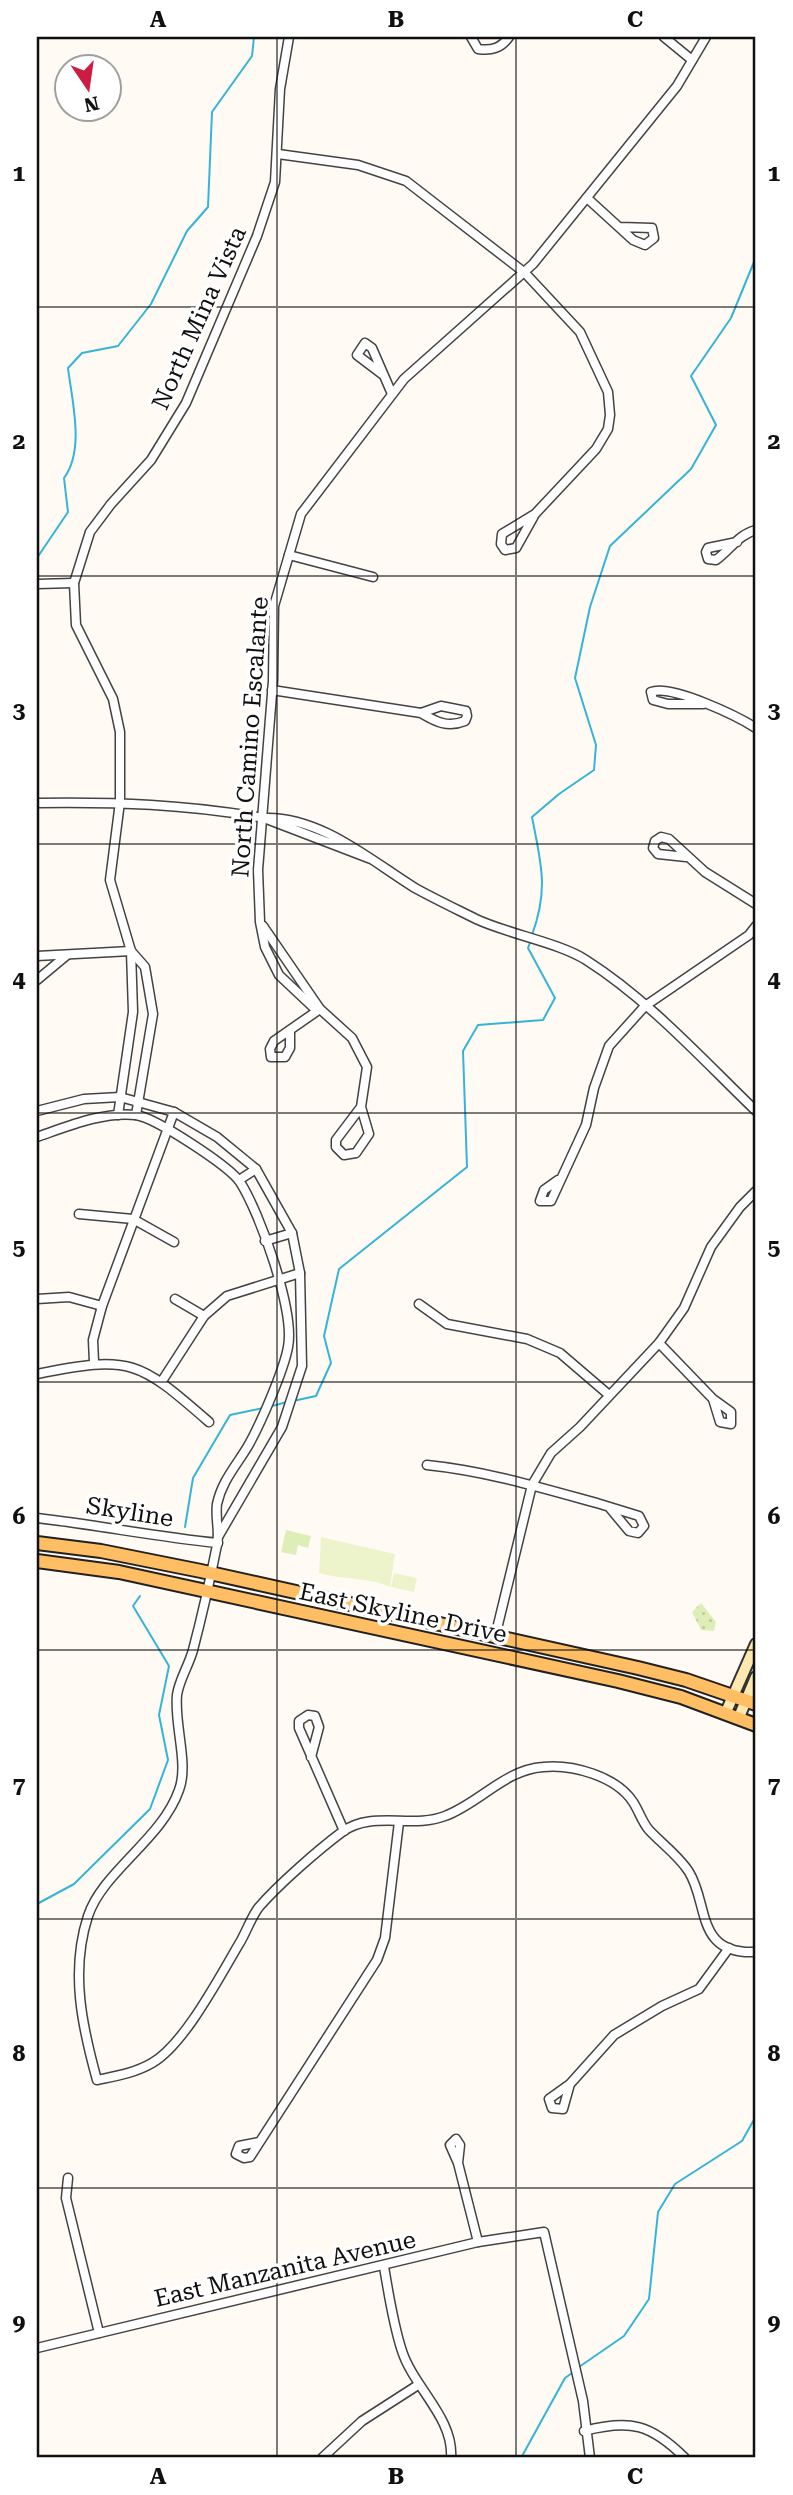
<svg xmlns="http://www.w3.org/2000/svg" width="793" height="2495" viewBox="0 0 793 2495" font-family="'Roboto Serif',serif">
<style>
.grass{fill:url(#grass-dots)}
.park{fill:#deeeb9}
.pitch{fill:#edf4cb}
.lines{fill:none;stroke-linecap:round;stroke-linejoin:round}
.stream{stroke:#34b4d8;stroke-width:2}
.minor-casing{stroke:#434343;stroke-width:11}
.secondary-casing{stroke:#323232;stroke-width:14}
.primary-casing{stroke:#212121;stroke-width:16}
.minor{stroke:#fff;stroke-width:8}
.secondary{stroke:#ffe8af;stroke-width:10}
.primary{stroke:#ffbe64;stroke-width:12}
.grid{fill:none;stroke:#101010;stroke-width:2;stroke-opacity:0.55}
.labels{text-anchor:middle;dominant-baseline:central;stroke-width:7;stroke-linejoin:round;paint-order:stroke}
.street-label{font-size:24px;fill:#101010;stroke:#fff}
.neatline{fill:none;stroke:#101010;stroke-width:2.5}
.grid-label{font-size:23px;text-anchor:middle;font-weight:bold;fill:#101010}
</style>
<defs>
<pattern id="grass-dots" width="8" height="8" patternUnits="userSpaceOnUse" patternTransform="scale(1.75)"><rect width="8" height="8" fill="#deeeb9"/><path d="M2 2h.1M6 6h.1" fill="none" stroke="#bdcb9e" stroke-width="1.8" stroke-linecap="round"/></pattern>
</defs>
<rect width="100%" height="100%" fill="#fffbf4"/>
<polygon class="grass" points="701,1603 716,1622 714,1631 701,1630 692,1612"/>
<polygon class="park" points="286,1530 311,1536 308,1548 298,1545 296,1555 281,1552"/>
<g class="pitch">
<path d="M321,1537L395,1554L390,1587C368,1577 342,1580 319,1573Z"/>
<polygon points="394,1573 417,1578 414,1592 391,1587"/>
</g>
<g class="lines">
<g class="stream">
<path d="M37,558L68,512L64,478C85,450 72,401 68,368L82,353L118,346L151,304L187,231L208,207L212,112L252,56L254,37"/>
<path d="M532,935C549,888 541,864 532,817L559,794L594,770L596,745L575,678L590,607L610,546L691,469L716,425L691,376L731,318L756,257"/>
<polyline points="293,1401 316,1396 331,1363 324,1336 339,1269 467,1167 463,1051 478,1025 543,1020 555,998 528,948 531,940"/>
<polyline points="272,1406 287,1402"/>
<polyline points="185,1527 193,1478 230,1415 263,1408"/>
<polyline points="37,1904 74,1884 150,1809 168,1760 159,1715 169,1666 133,1606 140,1596"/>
<polyline points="579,2367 624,2336 649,2299 658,2212 675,2184 742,2141 756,2116"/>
<polyline points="521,2458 565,2378 572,2373"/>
</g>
<defs>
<g id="minor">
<path d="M471,37L478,49C492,51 501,48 509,37"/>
<polyline points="664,37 692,60"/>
<polyline points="278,154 358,165 406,181 525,273 580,332 608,392 610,415 608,429 596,449 535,514 516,548 505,550 501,544 502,534 535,514"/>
<polyline points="587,198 633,240 645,245 654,238 652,228 620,227"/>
<polyline points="382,374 357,355 365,343 372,348 392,394"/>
<path d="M737,542L708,548L706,552L708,559L716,560C730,550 739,534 756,530"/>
<polyline points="289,555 373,577"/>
<polyline points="37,584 74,583"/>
<path d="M272,690L421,713C436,722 448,728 465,721L467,716L466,711L441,706L421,713"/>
<path d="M703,704H668L653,700L651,692C671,684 737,716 756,728"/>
<path d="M37,803C118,802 184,804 264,818"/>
<polyline points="686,857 658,854 653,848 655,841 661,837 669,839 705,872 756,904"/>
<path d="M371,859L264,818C320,816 370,860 415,888C435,899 456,909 476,919C508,934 560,943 586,960C649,1000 702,1059 756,1111"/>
<polyline points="263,926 320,1009 352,1038 367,1067 361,1107 369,1134 356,1153 344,1155 336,1147 336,1140 361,1107"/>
<polyline points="131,951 145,967 153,1014 136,1115"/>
<polyline points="37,956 131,951"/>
<polyline points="37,980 67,955"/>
<polyline points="319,1009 313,1007 279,975 265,947 260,922 258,870 273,681 274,606 301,514 404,379 533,264 677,86 706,37"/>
<polyline points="290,1030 290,1048 285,1057 271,1057 270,1049 274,1041 320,1009"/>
<polyline points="37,1111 84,1099 120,1097 174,1112 217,1137 256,1169 292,1233 300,1273 302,1366 282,1427 218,1537"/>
<polyline points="118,1115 133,1012 131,951 110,880 120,802 120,732 113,699 76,625 74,583 90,532 111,504 151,460 186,403 257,236 275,182 280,89 289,37"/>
<path d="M37,1137C66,1127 104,1111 136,1115C156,1118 229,1166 240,1182C260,1213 295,1311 288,1347C284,1370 260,1425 248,1446C236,1466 222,1481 217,1504C215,1518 220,1532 217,1545C210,1580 202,1616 193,1650C189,1665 179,1680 177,1695C174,1725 189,1764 179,1790C162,1839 103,1871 88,1916C70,1971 82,2026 97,2080C116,2076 135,2073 152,2063C184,2045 220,1976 239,1944C246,1933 251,1917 259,1907C279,1884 318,1850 342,1832C372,1810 412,1829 445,1816C480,1803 504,1770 543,1767C572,1764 616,1776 633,1802C639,1811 642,1822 649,1830C662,1844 679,1856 689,1872C709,1904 695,1955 756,1952"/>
<polyline points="239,1180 256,1169"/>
<polyline points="558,1180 544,1190 540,1201 551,1201 586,1125 594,1088 609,1046 645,1006 749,935 756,926"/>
<polyline points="79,1214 133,1219 174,1242"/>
<polyline points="265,1241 292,1233"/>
<polyline points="37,1299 69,1297 102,1306"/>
<polyline points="175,1299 204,1316"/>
<polyline points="419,1304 447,1324 527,1339 560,1353 609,1395"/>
<polyline points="659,1343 713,1399 720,1422 731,1424 731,1412 713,1399"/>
<polyline points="94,1362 93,1340 102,1306 174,1112"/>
<path d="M37,1374C131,1355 138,1360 209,1422"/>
<polyline points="162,1381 204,1316 227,1296 300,1273"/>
<path d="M427,1465C486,1471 542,1488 600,1504L639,1516L644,1526L638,1533L629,1531L609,1507"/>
<path d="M37,1518C98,1525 157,1537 218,1543"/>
<polyline points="495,1637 532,1485 551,1453 580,1427 659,1343 684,1308 711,1247 740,1207 756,1191"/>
<polyline points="311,1757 319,1727 315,1716 308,1715 299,1721 299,1728 344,1831"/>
<polyline points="570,2084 563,2109 552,2108 549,2099 570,2084 614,2035 662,2006 699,1989 729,1948"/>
<polyline points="259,2142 239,2146 236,2154 244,2158 250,2157 377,1960 385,1938 399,1822"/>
<polyline points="458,2163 460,2145 456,2139 450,2145 458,2163 478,2242"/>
<polyline points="68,2178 66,2198 99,2333"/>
<path d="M384,2267C389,2295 393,2324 402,2351C414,2388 454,2418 451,2458"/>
<polyline points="37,2348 478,2242 544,2232 583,2401 590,2458"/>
<path d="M584,2431C630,2419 651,2424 685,2458"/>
<polyline points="322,2458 362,2421 418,2385"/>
</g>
<g id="secondary">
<polyline points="726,1712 756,1644"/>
<polyline points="739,1717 756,1677"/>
</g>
<g id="primary">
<polyline points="37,1543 101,1551 201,1571 638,1668 686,1680 756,1704"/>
<polyline points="37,1561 119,1572 618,1681 681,1697 756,1725"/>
</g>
</defs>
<use href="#minor" class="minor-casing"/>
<use href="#secondary" class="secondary-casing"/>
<use href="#primary" class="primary-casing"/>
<use href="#minor" class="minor"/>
<use href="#secondary" class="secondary"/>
<use href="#primary" class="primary"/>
</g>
<path class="grid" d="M277,37V2458M516,37V2458M37,307H756M37,576H756M37,844H756M37,1113H756M37,1382H756M37,1650H756M37,1919H756M37,2188H756"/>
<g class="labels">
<g class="street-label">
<text transform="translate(199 318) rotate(-66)">North Mina Vista</text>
<text transform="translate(250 737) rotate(-86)">North Camino Escalante</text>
<text transform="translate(130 1512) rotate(9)">Skyline</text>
<text transform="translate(403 1613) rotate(12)">East Skyline Drive</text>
<text transform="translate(285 2269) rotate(-13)">East Manzanita Avenue</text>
</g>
</g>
<rect width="793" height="2495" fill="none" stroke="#ffffff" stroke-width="77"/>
<g transform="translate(88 88) rotate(167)"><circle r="33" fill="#ffffff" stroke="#9f9f9f" stroke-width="2"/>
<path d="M0-5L12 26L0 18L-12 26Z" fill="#cd1b43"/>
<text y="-10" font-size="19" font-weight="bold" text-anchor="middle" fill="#101010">N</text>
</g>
<rect x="38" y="38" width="716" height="2418" class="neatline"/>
<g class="grid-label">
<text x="158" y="27">A</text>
<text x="396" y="27">B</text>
<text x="635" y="27">C</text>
<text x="19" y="181">1</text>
<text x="774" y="181">1</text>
<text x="19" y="449">2</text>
<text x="774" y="449">2</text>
<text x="19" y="718">3</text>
<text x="774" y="718">3</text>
<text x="19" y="987">4</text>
<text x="774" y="987">4</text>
<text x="19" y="1255">5</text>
<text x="774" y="1255">5</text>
<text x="19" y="1524">6</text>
<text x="774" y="1524">6</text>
<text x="19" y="1793">7</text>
<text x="774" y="1793">7</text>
<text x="19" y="2061">8</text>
<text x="774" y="2061">8</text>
<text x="19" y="2330">9</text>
<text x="774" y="2330">9</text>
<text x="158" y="2484">A</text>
<text x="396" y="2484">B</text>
<text x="635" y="2484">C</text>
</g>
</svg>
